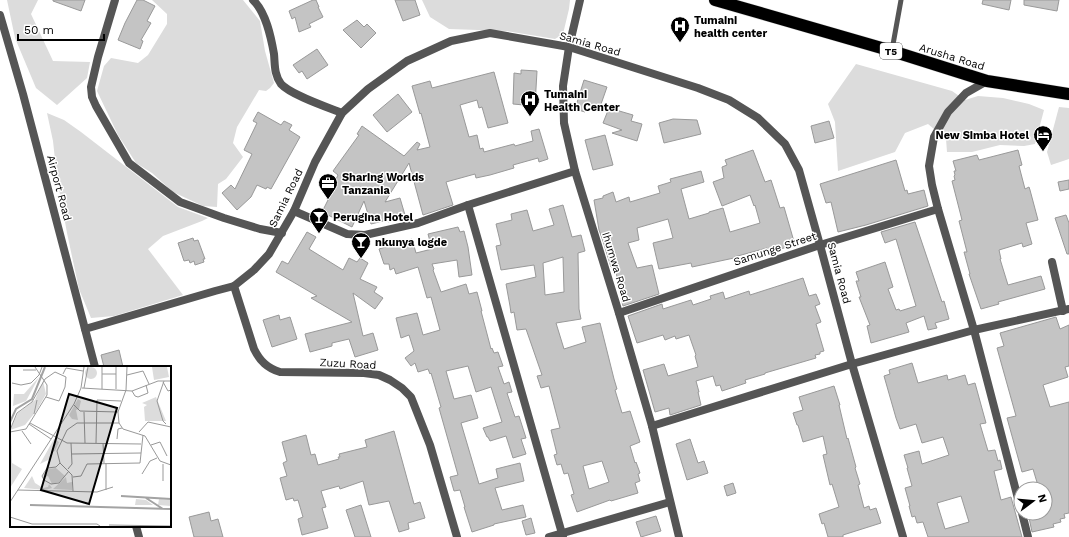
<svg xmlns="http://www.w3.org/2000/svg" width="1069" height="537" viewBox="0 0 1069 537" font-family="'Work Sans',sans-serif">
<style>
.green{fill:#dcdcdc}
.building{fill:#c4c4c4;stroke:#999;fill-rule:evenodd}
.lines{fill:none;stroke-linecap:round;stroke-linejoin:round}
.highway-casing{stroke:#dbdbdb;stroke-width:13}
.lane{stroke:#555;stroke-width:5}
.street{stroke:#555;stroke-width:8}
.highway{stroke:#000;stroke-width:12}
.labels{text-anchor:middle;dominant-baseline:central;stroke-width:3;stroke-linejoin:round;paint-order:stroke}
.shield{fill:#fff;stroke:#4c4c4c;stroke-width:1}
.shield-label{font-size:10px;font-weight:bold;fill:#000}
.poi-label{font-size:11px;font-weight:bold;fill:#000;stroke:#fff;text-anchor:start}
.street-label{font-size:11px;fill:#000;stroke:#fff}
.inset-river{fill:none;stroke:#a3a3a3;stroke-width:2}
.inset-road{fill:none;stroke:#999;stroke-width:1}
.view{fill:#000;fill-opacity:0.15;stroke:#000;stroke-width:2}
.inset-edge{fill:none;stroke:#000;stroke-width:2}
</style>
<rect width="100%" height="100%" fill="#fff"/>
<g class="green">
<polygon points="7,0 38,0 31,14 53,61 90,62 87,78 57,105 36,88 15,38"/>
<polygon points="152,0 243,0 260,21 265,51 274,83 270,88 266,91 259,90 237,127 233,143 243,157 226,179 218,184 217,207 203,206 173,192 152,173 136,163 118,135 97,91 104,66 111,58 138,63 148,55 167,24 167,14"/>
<polygon points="422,0 570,0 569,9 563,34 555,39 507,31 449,29 430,17"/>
<polygon points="856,64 952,91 965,100 978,96 1003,98 1029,104 1044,110 1035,144 1024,146 1000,145 972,152 947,152 946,139 928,124 905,133 895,152 838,171 835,122 828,104"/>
<polygon points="1059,107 1069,108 1069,159 1051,165 1047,152"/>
<polygon points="47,113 64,120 81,132 178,207 208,218 202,221 163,236 148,249 183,295 114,316 91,318 79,289 67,233 57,178 53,141"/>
</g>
<g class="building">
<polygon points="53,0 85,0 81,11 53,1"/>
<polygon points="137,0 143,0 155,6 147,21 151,23 141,40 143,41 140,49 118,40 125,23"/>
<polygon points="313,0 316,0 319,7 318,7 323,17 309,24 311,27 299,32 295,17 292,19 289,11"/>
<polygon points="395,0 415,0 420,15 403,21"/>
<polygon points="983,0 1011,0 1009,10 982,4"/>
<polygon points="1024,0 1059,0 1057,11 1024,5"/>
<polygon points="357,20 364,27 367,24 376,33 361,48 343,30"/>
<polygon points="317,49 328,65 307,79 302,71 299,73 293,65"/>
<polygon points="521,70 537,71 535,106 513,104 514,73 521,74"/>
<polygon points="494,72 508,123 488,128 482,107 479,108 477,100 460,105 469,137 477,135 480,149 483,148 484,152 514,144 515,146 533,141 531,131 539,129 548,159 539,162 538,158 513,165 514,168 490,175 476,178 475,174 446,182 453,205 423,215 409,163 385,202 400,198 405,215 398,217 399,219 388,222 387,220 371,224 364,201 352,227 322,212 328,200 327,199 338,175 333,171 359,135 357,134 362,126 404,156 417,142 420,144 417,150 430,147 421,113 420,114 412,86 430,81 432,88"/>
<polygon points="584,80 607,87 600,107 588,103 585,112 575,109"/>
<polygon points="398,94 412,112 387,132 373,115"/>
<polygon points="609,108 633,115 631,121 642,124 637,141 612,133 622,130 603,123"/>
<polygon points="258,112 281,125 284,121 292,125 289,130 300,137 271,189 267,187 266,189 257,185 251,197 237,210 222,193 231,185 235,189 252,154 244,150 257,123 253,121"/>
<polygon points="673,119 697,120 701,134 664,143 659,123"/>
<polygon points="829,121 834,138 815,143 811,126"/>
<polygon points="605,135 613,165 593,170 585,140"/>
<polygon points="753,150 765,182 771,180 780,208 784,207 795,245 769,252 767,248 734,257 734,258 692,267 691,263 659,269 653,243 673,238 668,219 637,228 639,240 628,243 637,268 652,265 659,294 623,306 621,298 623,298 614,266 611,267 603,241 599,230 594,200 603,198 603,196 613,192 616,202 629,197 630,202 660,193 658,186 671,182 670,179 701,171 704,182 681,189 689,219 709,213 709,212 723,208 730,232 760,223 755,205 754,206 750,195 722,206 713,182 724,178 722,167 727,165 725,160"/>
<polygon points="1018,150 1022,165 1019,166 1025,189 1029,187 1030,190 1038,220 1026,223 1032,244 1023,247 1022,243 999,250 1001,259 1000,259 1008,285 1041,276 1045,289 998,302 999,304 981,309 969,274 970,274 964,252 967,252 959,221 962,220 952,181 955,180 954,176 955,175 954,171 956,171 953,161 977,155 979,160"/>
<polygon points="896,160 905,191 907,190 908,194 924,190 928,206 866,225 838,232 831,202 826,203 820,184"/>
<polygon points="1069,180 1069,189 1060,191 1058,182"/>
<path d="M563,205L572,237L581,235L585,251L578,253L579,309L581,319L556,323L564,349L586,342L582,327L600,323L614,379L617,389L615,390L622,413L630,411L640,442L630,446L635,463L636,462L640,473L638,474L640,481L635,483L638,493L611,501L610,500L577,512L571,495L574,494L568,473L564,474L561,464L557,465L554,455L557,454L551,430L560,428L549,386L541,388L537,376L542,375L526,329L517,330L514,312L511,313L510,306L506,284L536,277L534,265L501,270L496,246L501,245L496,224L512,220L511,214L527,210L533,231L554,225L549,209ZM563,257L564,292L545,295L543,263ZM602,461L609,482L589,489L583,466Z"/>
<polygon points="1066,215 1069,223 1069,254 1067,254 1055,218"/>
<polygon points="915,222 942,302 944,301 949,319 935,323 937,328 928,330 924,316 906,323 909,332 871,343 867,326 870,325 859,297 861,297 856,281 859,281 856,272 885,262 893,287 888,289 896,310 899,309 900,311 916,306 896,239 885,243 881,232"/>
<polygon points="458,227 460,232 464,231 468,247 472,275 459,277 457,260 432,264 434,269 433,270 441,292 466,284 469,294 477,292 482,311 481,311 491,349 492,348 494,353 498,352 503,366 498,367 504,384 509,382 512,392 507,393 515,417 519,416 526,438 521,439 526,454 513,458 506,436 490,441 488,437 487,437 483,428 502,422 491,387 476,392 468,366 446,371 454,399 471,395 478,418 461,423 479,484 498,478 496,469 520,463 524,481 495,488 502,510 523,505 526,517 494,524 494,525 472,532 464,507 465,507 460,490 454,491 450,477 458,475 439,408 441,407 431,373 430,374 428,369 418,372 415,363 411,366 405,358 414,351 409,335 401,338 396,318 417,313 423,335 440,330 431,297 427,298 418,267 396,274 394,268 390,270 389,264 384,264 379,249 412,239 416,253 432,249 428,234"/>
<polygon points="307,232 316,237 309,249 343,270 349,258 357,262 360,258 368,263 360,279 377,287 374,292 383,298 375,309 353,293 363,336 373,333 378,350 355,357 349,339 332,343 332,346 310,352 305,334 352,322 311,298 317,296 276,272 282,261 288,264"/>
<polygon points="193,238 194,241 198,240 205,259 203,259 204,262 195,265 194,261 190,263 189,260 184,261 178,243"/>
<polygon points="803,278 809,296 816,294 820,304 815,306 821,322 816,324 824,351 820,352 820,354 815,355 816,358 765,373 765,374 745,380 746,383 722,391 720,385 716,386 713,376 696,381 699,392 698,392 701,405 670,415 669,408 655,412 643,370 664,364 668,376 698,367 695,356 696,355 689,335 676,339 675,336 665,340 663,335 637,343 628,316 662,304 663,309 691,300 693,305 711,299 710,296 723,292 725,299 749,291 750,295"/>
<polygon points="279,315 280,320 290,317 297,339 272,347 263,320"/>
<polygon points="1056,317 1060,329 1069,325 1069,366 1065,367 1068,377 1043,385 1050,407 1069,402 1069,513 1064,514 1065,518 1060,519 1061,522 1053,524 1054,527 1032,532 1028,513 1045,513 1045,489 1039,489 1033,469 1022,472 1007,418 1016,416 997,348 1004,346 1000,333"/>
<polygon points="119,350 123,367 104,367 101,355"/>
<path d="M912,363L918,383L947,375L948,380L965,375L968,385L975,383L986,423L980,424L988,451L995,450L998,461L1000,460L1002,469L994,471L1001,500L1011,497L1022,537H928L923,522L917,523L915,516L912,517L909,506H910L905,488L912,486L907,468H908L904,455L919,451L922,464L949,455L943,437L922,443L916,424L900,429L896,418L884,376L890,374L889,370ZM961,496L969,522L945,529L937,503Z"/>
<polygon points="834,386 840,405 839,405 847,439 848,438 856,467 855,468 860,484 858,485 864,508 869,506 870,510 876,508 881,523 843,535 843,537 828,537 824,523 822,524 819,514 839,507 832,484 830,485 823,455 827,454 823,436 803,442 798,425 797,425 793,413 803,410 799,397"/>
<polygon points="394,431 414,504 420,502 425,518 408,523 409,529 399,532 389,501 369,505 363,481 340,489 339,486 321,491 326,507 322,508 328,528 302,535 298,519 303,517 298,500 294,501 293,498 286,500 280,478 287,476 283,463 287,461 282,442 306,435 311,455 315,454 318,465 339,459 338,457 340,457 339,454 367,447 365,440"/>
<polygon points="690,439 698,463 704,461 708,473 687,480 676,444"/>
<polygon points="733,483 736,493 727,496 724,486"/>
<polygon points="361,505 371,537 355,537 346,510"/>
<polygon points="209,512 211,521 218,519 223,537 194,537 189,517"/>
<polygon points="656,516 661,531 641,537 636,522"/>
<polygon points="531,518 535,533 526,535 522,521"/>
</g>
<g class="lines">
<defs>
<polyline id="highway" points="715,0 892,51 987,81 1069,94"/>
</defs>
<use href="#highway" class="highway-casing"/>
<polyline class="lane" points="892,50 901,0"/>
<g class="street">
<polyline points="115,0 98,57 91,87 92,97 96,106 129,163 180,202 224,218 260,229 282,233"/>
<path d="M253,0C266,12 271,37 274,54C275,64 274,75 281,84C291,95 327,107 342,113"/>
<polyline points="580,0 569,47 563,86 564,123 575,171 619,313 652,426 679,537"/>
<polyline points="0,15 23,94 95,367"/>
<polyline points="987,81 966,93 948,112 934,137 929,166 932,185 938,209 974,330 1021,510"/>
<polyline points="468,205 563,537"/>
<polyline points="294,211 347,234 365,235 418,223 468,205 575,171"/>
<polyline points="1052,262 1063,311"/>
<path d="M234,286L254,349C260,361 267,368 280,372L364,373L379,375L390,380L402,388L411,397L430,445L457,537"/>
<polyline points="619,313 820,245 938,209"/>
<polyline points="85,329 215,291 234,286 254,270 269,254 294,211 315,162 342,113 368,89 407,61 451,41 490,33 569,47 698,88 729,100 758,118 785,144 799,170 820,245 852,364 903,537"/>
<polyline points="652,426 852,364 974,330 1069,309"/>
<polyline points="1022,513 1028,537"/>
<polyline points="136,526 139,537"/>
<polyline points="549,537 670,502"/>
</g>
<use href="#highway" class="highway"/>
</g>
<defs>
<symbol id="hospital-pin" viewBox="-11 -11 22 30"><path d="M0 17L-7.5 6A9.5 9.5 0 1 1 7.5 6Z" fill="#000" stroke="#fff"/><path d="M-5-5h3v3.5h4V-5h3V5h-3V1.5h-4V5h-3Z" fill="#fff"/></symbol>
<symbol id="hotel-pin" viewBox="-11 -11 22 30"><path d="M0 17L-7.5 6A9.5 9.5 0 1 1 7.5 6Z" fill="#000" stroke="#fff"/><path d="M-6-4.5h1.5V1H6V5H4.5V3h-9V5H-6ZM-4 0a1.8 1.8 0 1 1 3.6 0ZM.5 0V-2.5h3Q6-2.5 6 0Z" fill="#fff"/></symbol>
<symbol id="office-pin" viewBox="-11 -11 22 30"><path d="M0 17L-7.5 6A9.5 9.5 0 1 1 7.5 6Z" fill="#000" stroke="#fff"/><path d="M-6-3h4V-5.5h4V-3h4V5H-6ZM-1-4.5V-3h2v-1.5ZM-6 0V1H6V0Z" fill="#fff"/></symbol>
<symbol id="bar-pin" viewBox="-11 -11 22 30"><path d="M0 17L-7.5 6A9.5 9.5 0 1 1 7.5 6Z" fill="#000" stroke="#fff"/><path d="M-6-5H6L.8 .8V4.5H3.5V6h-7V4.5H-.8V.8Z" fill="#fff"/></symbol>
</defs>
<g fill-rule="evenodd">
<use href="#hospital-pin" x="669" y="15" width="22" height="30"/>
<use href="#hospital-pin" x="519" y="89" width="22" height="30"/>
<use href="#hotel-pin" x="1032" y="124" width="22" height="30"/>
<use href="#office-pin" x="317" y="172" width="22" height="30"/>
<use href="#bar-pin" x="308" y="206" width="22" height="30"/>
<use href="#bar-pin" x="350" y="231" width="22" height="30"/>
</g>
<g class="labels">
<rect class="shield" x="880" y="43" width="22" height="16" rx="3"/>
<g class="shield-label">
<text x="891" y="51">T5</text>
</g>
<g class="poi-label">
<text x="694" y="20">Tumaini<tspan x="694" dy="13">health center</tspan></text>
<text x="544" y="94">Tumaini<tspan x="544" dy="13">Health Center</tspan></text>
<text x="1029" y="135" text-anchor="end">New Simba Hotel</text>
<text x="342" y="177">Sharing Worlds<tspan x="342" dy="13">Tanzania</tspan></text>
<text x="333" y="217">Perugina Hotel</text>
<text x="375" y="242">nkunya logde</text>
</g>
<g class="street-label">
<text transform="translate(590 44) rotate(16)">Samia Road</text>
<text transform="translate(952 57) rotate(17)">Arusha Road</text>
<text transform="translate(59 188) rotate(75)">Airport Road</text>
<text transform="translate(286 198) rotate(-64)">Samia Road</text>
<text transform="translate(775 249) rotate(-18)">Samunge Street</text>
<text transform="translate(616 267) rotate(73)">Ihumwa Road</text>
<text transform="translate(839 273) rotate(75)">Samia Road</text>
<text transform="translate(348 364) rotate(3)">Zuzu Road</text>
</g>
</g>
<g transform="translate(10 366)">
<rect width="161" height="161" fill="#fff"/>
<path d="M75 7a6 6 0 1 1 12 0a6 6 0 1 1-12 0ZM142,1H157L159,11L144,14ZM29,11L16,35L3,40L4,28H14ZM33,15L36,28L27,44L15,59L0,64L8,47L25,34ZM146,31L156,55H135L134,41L137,39L132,37ZM68,33L71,35L69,43L66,44L68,54L62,53L59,49ZM1,71L2,97L12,103L0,122ZM44,73L49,76L45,85L40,87V93L30,98ZM46,102L55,110L49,116L42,118L38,110L33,112L32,110L37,103ZM22,110L25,117L33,122L38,121L39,118L42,122L35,124L14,122ZM56,111L57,117L62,116V124L43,123ZM126,133L136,134L143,139H125ZM149,133L161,134V140L148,139Z" fill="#dcdcdc"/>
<path class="inset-river" d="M0,56L6,43L22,33L35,1M111,130L161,133M136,132L153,143M20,139L161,143"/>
<path class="inset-road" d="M117,1L116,24L108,46L109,57L113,63L135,70L150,95L161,99M13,4H26M53,8L56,2L73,5M92,8H106M117,9L133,5L139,18M154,15L147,35L153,55L156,58M153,16L158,25L161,24M2,17L11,19L21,17L29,9L32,1M72,22L122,25L148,15H161M74,22L78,1M92,23V1M106,23V1M122,25L125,30L128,31L138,27L136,19M64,39L70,45L108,46M74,46L75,77M24,48L27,34M20,57L57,77L131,78M19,58L41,73M0,64L7,47L22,36L35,13L45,6L56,11L55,21L49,35L36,31M12,65L21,78M0,66L16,63L37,29V19L25,1M129,66L138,56L161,61M107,73L108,63L112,62M86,77L87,34L111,35M93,77L94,97M141,79L150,76L157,90M62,88L131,87M50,97L46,101L37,102L32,110L34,114L41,118L49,117L59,105M96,97V124M58,103L62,98L61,77M132,108L140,95L147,92M63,111L71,110L77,98L130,97L133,69M153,115V98M8,124L87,126L103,121M63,125L62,109L50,97L47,85L57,64L67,57H109M0,136L64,38L71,22L74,1M0,151L22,158H87L90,160M99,159L161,160"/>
<path class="view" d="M59,28L107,42L79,138L31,124Z"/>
<rect width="161" height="161" class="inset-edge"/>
</g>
<g transform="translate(1033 501) rotate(74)"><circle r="19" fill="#ffffff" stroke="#999999"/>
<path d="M0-3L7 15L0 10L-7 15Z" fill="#000000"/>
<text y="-6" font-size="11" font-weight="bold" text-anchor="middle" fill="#000000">N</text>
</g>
<path d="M18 34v6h86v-6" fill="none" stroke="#000000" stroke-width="2"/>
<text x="24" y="34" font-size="12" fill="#000000" stroke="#ffffff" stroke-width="3" paint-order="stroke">50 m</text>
</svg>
